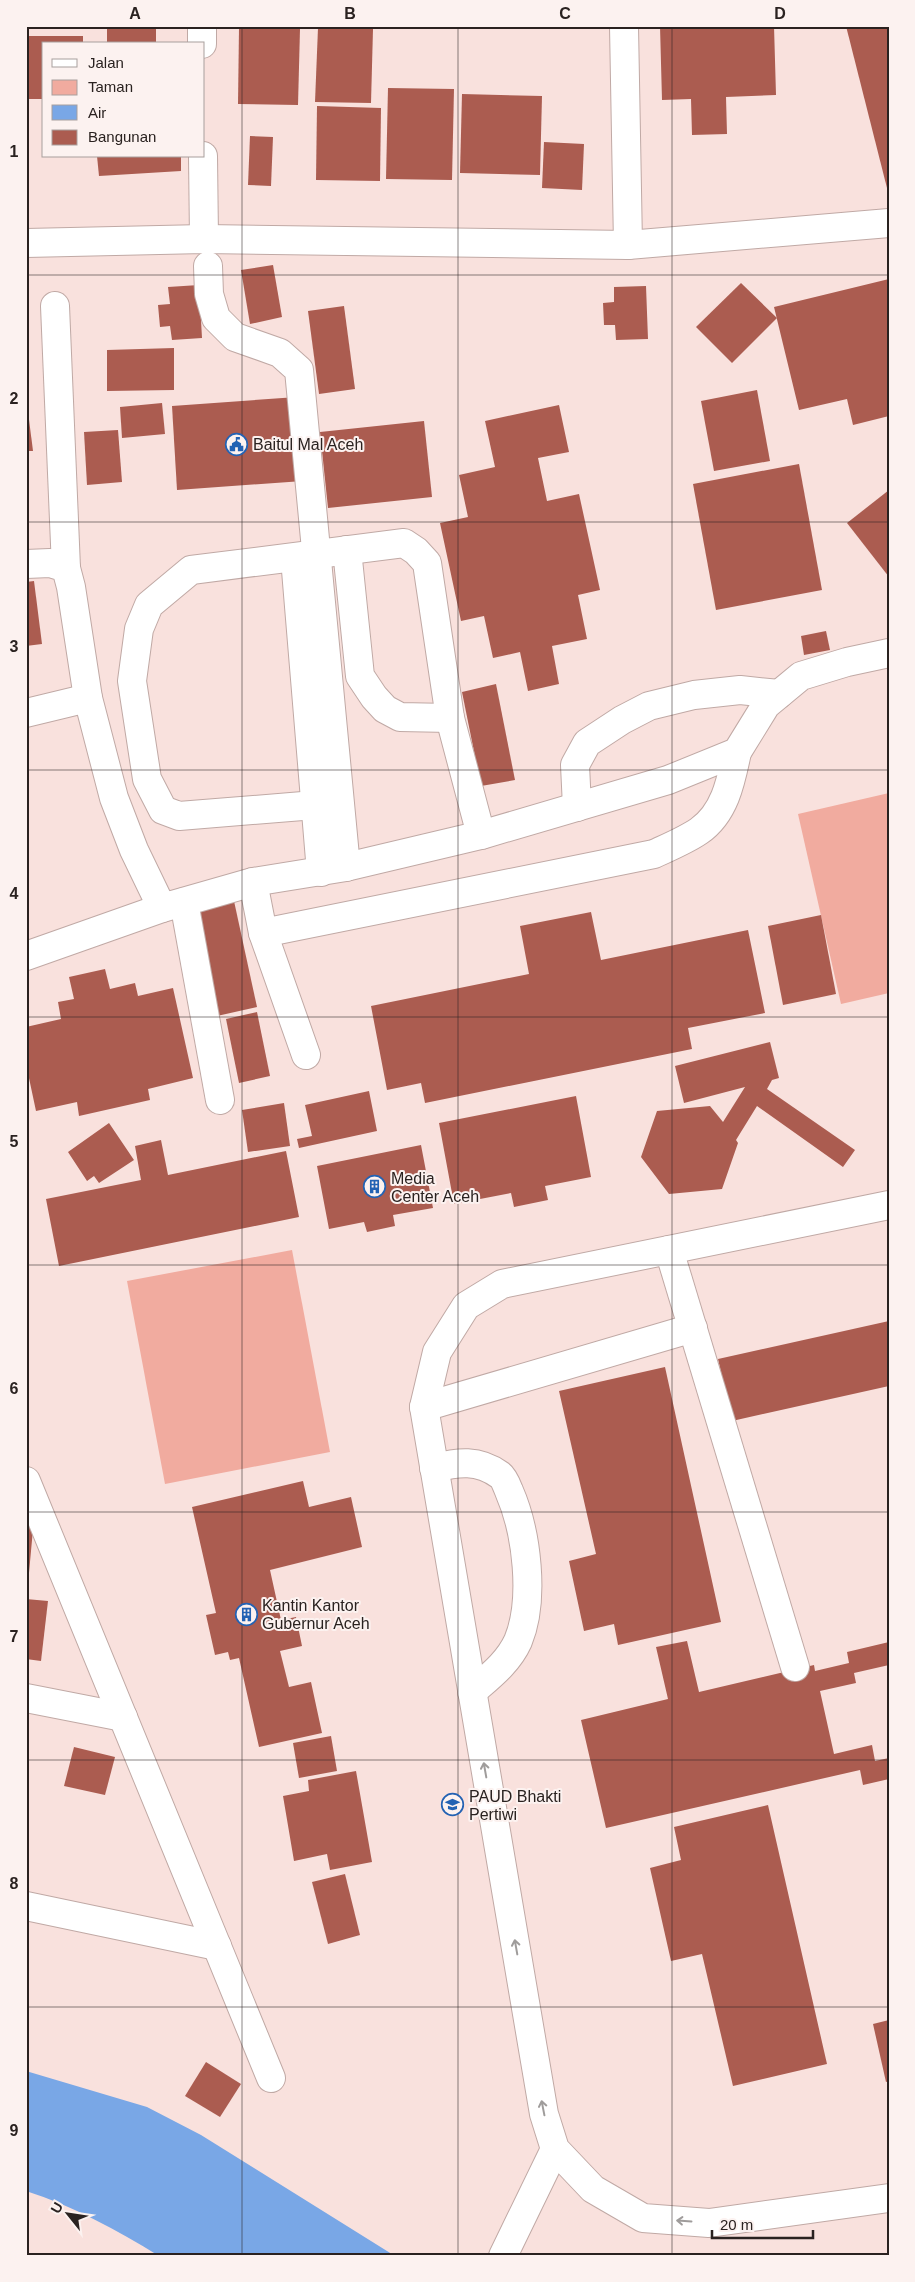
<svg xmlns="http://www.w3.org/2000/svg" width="915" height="2282" viewBox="0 0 915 2282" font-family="Helvetica,sans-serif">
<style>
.green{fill:#f1ab9f}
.water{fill:#79a7e6}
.building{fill:#ab5c50}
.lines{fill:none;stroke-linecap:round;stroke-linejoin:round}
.minor-casing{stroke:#c0a9a5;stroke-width:30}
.minor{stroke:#fff;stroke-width:28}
.oneway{stroke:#9f9c9b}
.grid{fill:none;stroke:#2a2220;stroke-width:1;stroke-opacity:0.55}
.labels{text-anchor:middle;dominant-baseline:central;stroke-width:4;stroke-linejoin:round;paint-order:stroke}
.poi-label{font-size:16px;fill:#2a2220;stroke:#fcf2f0;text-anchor:start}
.neatline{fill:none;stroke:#2a2220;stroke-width:2}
.grid-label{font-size:16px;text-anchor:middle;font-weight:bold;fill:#2a2220}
</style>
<rect width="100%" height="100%" fill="#f9e1dd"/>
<g class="green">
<polygon points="889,793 889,993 841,1004 798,814"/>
<polygon points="292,1250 330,1452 165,1484 127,1281"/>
</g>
<path class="water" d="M26,2071L147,2107L201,2135L395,2256H159C117,2230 73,2206 26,2191Z"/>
<g class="building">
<polygon points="660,26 774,26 776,95 726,97 727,134 692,135 691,99 662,100"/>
<polygon points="846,26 889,26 889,192 888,192"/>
<rect x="107" y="28" width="49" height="16"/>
<polygon points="239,28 300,29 298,105 238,104"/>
<polygon points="318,28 373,29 371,103 315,102"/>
<polygon points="26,36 83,36 83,44 44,44 44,99 26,99"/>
<polygon points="388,88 454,89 452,180 386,179"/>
<polygon points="462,94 542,96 540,175 460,173"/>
<polygon points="317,106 381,108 380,181 316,180"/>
<polygon points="250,136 273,137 271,186 248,185"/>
<polygon points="544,142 584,144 582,190 542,188"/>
<polygon points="97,156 181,156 181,171 99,176"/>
<polygon points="273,265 282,317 250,324 241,270"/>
<polygon points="889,279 889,416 853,425 847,399 799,410 774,307"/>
<polygon points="741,283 777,318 732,363 696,327"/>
<polygon points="199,285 202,338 172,340 170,326 160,327 158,305 170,304 168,287"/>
<polygon points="646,286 648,339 616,340 615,325 604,325 603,303 614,302 614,287"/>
<polygon points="344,306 355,389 319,394 308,311"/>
<polygon points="174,348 174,390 107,391 107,350"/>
<polygon points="757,390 770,461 714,471 701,401"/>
<polygon points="26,396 33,451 26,451"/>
<polygon points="297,397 303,481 177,490 172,406"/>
<polygon points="162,403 165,434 122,438 120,407"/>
<polygon points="559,405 569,452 538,458 547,501 579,494 600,590 578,595 587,639 552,646 559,684 528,691 520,652 493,658 484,616 461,621 440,523 468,517 459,475 495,467 485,421"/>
<polygon points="424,421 432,497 328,508 320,432"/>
<polygon points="118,430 122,482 87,485 84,432"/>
<polygon points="799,464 822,590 716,610 693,484"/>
<polygon points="889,490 889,577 847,523"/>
<polygon points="34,581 42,644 26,646 26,582"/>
<polygon points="826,631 830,650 804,655 801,636"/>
<polygon points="496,684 515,780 481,786 462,692"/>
<polygon points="234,901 257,1007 217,1016 194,910"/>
<polygon points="591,912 601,960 748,930 765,1013 688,1028 692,1049 425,1103 421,1083 387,1090 371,1006 529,974 520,926"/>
<polygon points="821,915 836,994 783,1005 768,926"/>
<polygon points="105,969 110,989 135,983 138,996 173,988 193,1078 148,1089 150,1100 79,1116 77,1102 36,1111 26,1064 26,1027 61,1019 58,1002 74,999 69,977"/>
<polygon points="257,1012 270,1076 239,1083 226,1019"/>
<polygon points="770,1042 779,1078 772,1080 767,1089 855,1150 843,1167 757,1106 736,1140 738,1143 722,1189 669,1194 641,1157 657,1111 710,1106 723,1122 745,1087 684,1103 675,1066"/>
<polygon points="369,1091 377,1131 299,1148 297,1139 312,1136 305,1105"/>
<polygon points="576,1096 591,1177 545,1186 548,1200 514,1207 511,1193 454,1204 439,1123"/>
<polygon points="284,1103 290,1146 248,1152 242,1110"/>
<polygon points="109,1123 134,1160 99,1183 94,1176 87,1181 68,1152"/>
<polygon points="161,1140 168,1175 286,1151 299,1217 59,1266 46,1199 141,1180 135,1146"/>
<polygon points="421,1145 433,1208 393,1215 395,1226 367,1232 364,1222 329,1229 317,1166"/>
<polygon points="889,1321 889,1386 732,1421 718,1359"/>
<polygon points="665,1367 721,1622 618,1645 614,1624 584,1631 569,1561 596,1554 559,1391"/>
<polygon points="303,1481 309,1507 351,1497 362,1547 270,1570 281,1620 296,1617 302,1646 280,1651 289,1687 311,1682 322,1733 259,1747 239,1658 230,1660 228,1652 215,1655 206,1615 216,1613 192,1507"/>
<polygon points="26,1517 34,1518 29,1573 26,1573"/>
<polygon points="26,1599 48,1601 41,1661 26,1659"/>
<polygon points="687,1641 699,1692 814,1665 815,1671 849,1663 847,1652 889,1642 889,1665 854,1673 856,1683 820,1691 834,1754 872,1745 875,1761 889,1758 889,1779 863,1785 860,1770 606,1828 581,1720 668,1699 656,1647"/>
<polygon points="331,1736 337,1771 299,1778 293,1743"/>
<polygon points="74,1747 115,1757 105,1795 64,1786"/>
<polygon points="356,1771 372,1862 330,1870 327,1854 294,1861 283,1796 309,1791 308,1780"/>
<polygon points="768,1805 827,2064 733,2086 702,1954 671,1961 650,1868 681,1860 674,1827"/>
<polygon points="345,1874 360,1935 328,1944 312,1882"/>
<polygon points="889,2020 889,2081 886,2082 873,2024"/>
<polygon points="206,2062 241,2084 220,2117 185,2096"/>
</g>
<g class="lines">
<defs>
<g id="minor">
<polyline points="202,26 202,44"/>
<polyline points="624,26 628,245"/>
<polyline points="203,156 204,239"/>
<polyline points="26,243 204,239 628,245 889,223"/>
<polyline points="208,266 209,294 216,318 235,337 280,353 299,370 346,867"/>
<polyline points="55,306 66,568"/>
<polyline points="347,550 360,676 374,697 385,709 400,717 450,718"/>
<polyline points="295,558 321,872"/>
<polyline points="26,564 50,563 66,568 71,587 88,698 114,798 134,850 162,908 253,882 346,867 481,835 668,780 737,752 766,705 801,676 847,662 889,653"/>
<polyline points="26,713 88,698"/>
<polyline points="315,805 179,816 163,810 147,779 132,681 139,629 149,605 191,570 404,543 416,551 427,563 450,718 481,835"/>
<polyline points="577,807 575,765 587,743 622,720 649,706 694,695 740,690 779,694"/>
<polyline points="253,882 263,933 306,1055"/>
<polyline points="184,902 220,1100"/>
<path d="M263,933L654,854C669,847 686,840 699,831C725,813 731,781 737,752"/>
<polyline points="26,956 162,908"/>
<polyline points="889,1205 502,1284 466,1306 437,1352 424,1407 544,2114 555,2149 593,2189 643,2218 709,2223 889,2198"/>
<polyline points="669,1250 795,1667"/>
<polyline points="424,1407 693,1328"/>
<path d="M434,1468C458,1462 478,1459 500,1475C504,1478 507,1486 509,1491C527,1532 535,1600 518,1641C508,1663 489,1677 472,1692"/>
<polyline points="26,1481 271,2078"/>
<polyline points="26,1698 123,1717"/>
<polyline points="26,1906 217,1946"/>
<polyline points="503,2256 555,2149"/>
</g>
</defs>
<use href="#minor" class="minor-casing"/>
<use href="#minor" class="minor"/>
</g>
<defs><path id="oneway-shaft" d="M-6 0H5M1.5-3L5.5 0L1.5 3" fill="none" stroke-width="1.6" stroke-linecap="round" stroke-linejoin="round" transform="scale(1.25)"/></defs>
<g class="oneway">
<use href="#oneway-shaft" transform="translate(485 1770) rotate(-100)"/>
<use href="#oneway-shaft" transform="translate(516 1947) rotate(-100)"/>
<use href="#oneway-shaft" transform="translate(543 2108) rotate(-101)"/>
<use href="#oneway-shaft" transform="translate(684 2221) rotate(-176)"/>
</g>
<path class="grid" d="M242,26V2256M458,26V2256M672,26V2256M26,275H889M26,522H889M26,770H889M26,1017H889M26,1265H889M26,1512H889M26,1760H889M26,2007H889"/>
<defs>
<symbol id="civic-ring" viewBox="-11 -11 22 22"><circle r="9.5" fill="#fcf2f0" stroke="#2362b3" stroke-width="1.5"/><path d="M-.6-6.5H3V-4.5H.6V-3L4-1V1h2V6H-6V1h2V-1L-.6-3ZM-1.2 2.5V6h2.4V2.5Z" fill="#2362b3"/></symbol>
<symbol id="building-ring" viewBox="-11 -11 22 22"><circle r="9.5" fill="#fcf2f0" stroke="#2362b3" stroke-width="1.5"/><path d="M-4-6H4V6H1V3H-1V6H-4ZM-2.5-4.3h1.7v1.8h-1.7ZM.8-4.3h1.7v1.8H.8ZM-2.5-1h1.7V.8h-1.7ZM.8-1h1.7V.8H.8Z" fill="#2362b3"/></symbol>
<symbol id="school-ring" viewBox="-11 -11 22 22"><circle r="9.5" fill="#fcf2f0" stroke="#2362b3" stroke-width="1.5"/><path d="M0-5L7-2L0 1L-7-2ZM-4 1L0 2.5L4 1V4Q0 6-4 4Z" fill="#2362b3"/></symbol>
</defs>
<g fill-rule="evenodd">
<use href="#civic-ring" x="224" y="432" width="25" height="25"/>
<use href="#building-ring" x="362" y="1174" width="25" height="25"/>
<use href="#building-ring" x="234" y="1602" width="25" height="25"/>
<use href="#school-ring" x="440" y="1792" width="25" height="25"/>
</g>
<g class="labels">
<g class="poi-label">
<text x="253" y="444">Baitul Mal Aceh</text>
<text x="391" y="1178">Media<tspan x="391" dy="18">Center Aceh</tspan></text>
<text x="262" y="1605">Kantin Kantor<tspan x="262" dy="18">Gubernur Aceh</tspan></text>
<text x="469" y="1796">PAUD Bhakti<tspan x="469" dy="18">Pertiwi</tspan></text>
</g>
</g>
<rect width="915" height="2282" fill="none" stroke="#fcf2f0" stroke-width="55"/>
<rect x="42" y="42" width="162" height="115" fill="#fcf2f0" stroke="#a89f9d"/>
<rect x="52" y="59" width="25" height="8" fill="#ffffff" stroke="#a89f9d"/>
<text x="88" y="68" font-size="15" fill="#2a2220">Jalan</text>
<rect x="52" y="80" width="25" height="15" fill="#f1ab9f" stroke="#a89f9d"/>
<text x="88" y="92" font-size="15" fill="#2a2220">Taman</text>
<rect x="52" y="105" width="25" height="15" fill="#79a7e6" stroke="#a89f9d"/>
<text x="88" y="118" font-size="15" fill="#2a2220">Air</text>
<rect x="52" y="130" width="25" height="15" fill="#ab5c50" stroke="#a89f9d"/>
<text x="88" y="142" font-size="15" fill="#2a2220">Bangunan</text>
<g transform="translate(68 2214) rotate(300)" stroke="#fcf2f0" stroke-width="4" paint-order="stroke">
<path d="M0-4L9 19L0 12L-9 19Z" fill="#2a2220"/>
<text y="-8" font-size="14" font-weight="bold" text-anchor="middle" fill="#2a2220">U</text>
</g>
<path d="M712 2230v8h101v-8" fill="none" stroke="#2a2220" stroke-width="2.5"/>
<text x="720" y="2230" font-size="15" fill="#2a2220" stroke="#fcf2f0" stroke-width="4" paint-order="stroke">20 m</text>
<rect x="28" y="28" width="860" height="2226" class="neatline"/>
<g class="grid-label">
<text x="135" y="19">A</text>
<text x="350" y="19">B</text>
<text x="565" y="19">C</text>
<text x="780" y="19">D</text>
<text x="14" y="157">1</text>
<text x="14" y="404">2</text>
<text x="14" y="652">3</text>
<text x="14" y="899">4</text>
<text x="14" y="1147">5</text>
<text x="14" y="1394">6</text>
<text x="14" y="1642">7</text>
<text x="14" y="1889">8</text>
<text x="14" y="2136">9</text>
</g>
</svg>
